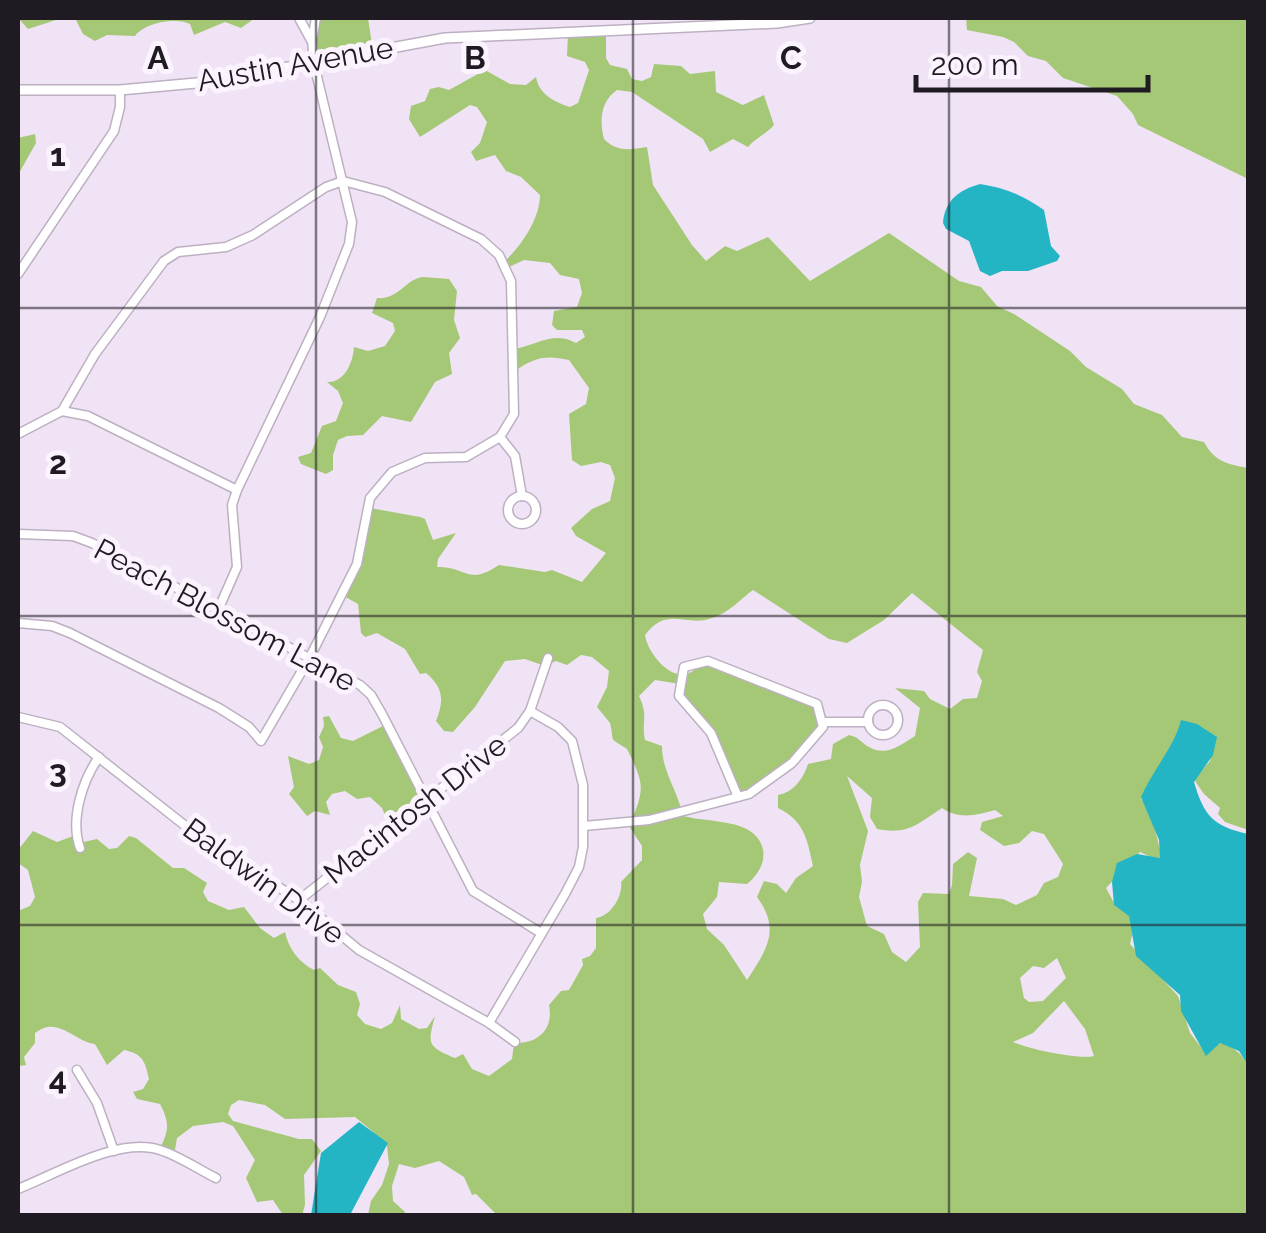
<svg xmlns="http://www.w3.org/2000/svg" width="1266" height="1233" viewBox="0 0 1266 1233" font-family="Raleway,sans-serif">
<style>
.forest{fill:#a5c876;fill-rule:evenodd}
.water{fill:#24b5c5}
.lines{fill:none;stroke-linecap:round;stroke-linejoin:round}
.minor-casing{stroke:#bcb0c1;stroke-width:11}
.tertiary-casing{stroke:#bcb0c1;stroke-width:12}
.minor{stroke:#fff;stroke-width:8}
.tertiary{stroke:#fff;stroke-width:9}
.grid{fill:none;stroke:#201b22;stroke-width:2.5;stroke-opacity:0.55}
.labels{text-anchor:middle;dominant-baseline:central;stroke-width:10;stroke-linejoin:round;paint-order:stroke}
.street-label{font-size:30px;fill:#201b22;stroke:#fbf3fe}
.grid-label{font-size:32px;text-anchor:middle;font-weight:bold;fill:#201b22;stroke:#fbf3fe;stroke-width:10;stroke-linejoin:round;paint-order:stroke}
</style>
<rect width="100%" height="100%" fill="#f0e3f6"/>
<g class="forest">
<path d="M18,18H255L241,28L225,22L194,35L190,24C176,17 144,23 135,36L107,35L95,41L83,34L76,20H56L28,29Z"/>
<polygon points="317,18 368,18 373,51 315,64"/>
<polygon points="966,18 1248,18 1248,179 1138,125 1133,114 1117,96 1063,78 1046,61 1028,56 1014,42 1003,37 967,30"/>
<path d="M606,33V58L610,65L627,69L632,79L642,81L651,77L654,64L681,66L690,74L715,71L716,92L743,105L764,95L774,125C766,134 756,138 748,147L733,139L710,152L703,139L632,92L617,90C601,101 599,120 604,139C617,152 629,150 647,147L653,185L692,245L706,261L725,246L737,251L768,237L810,281L889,233L959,281L981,287L997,306L1014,314L1070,351L1086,367L1122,389L1134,404L1162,415L1182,437L1204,442C1215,462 1227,464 1248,468V830L1225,822L1218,814L1220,808L1204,794L1195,781L1196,777L1210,761L1213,747L1185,727C1165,748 1159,776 1141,799L1156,813L1153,822L1162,857L1155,859L1140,852L1106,888L1113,901L1136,919L1130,944L1178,996L1190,1033L1204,1051L1221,1043C1234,1047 1242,1054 1248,1065V1215H497L476,1194L472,1195L464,1177L439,1161L415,1168L399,1164L392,1186L393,1201L405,1212L404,1215H368L371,1201L382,1185L389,1164L387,1146L372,1131L355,1117L285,1119L265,1105L239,1100L231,1105L228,1114L233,1121L299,1139H312L321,1151L304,1175L305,1205L302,1215H283L273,1200L257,1202L246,1178L255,1160L233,1126L223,1122L193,1126L177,1138L175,1150L169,1155L159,1150C169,1131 170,1123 160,1104L137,1099L133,1092L143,1089L149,1079C145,1061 143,1054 124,1050L107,1065L95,1044C73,1041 58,1015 35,1033V1043L24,1057L26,1065L18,1066V911L30,906L35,897L28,870L18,863V850L33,831L57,842L76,835L79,843L97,839L109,849L117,848L129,836L136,838L173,868H184L207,883L203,892L208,901L229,910L244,907L260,928L274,938L285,932C288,947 298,962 314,970L320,968L338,985L356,992L360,1004L357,1015L365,1024L381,1029L392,1023L400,1005L401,1019L419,1029L427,1028L435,1016C428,1043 426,1046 455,1058L463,1054L472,1069L489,1076L512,1059L514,1043C538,1044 554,1029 549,1005L561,991L569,990L583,965L582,959L590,956L596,948V918C611,916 623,896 621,882L642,860V846L629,826C645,789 645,785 627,749C607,736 615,744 610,723L597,707L607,687L609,671L592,657L581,655L567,665L556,661L545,666L525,659L505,661L475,707L453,732L444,731L436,721C444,701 444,688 426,673L420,674L405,649L377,633L365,637L361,633L358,604L340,594L358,554L370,508L420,517L425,519L433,540L456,533L438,559L437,567C469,567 467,586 499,565L545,572L552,570L582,582L606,553L576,536L571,528L592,509L610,501L615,478L610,465L601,462L581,466L572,460L569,414L586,404L589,388L569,360C546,355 535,357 515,371V349C539,344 554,331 576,343L585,337L582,330H557L552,325L554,311L577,307L582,293L579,279L560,275L550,263L524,260L507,268L505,261C521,246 540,219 540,195L521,177L506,171L495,155L476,161L471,152L480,143L487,122L477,107L470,105L420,137L409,119L411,106L425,101L430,89L439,87L449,90L485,70L510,84L526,85L536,77C539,94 554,102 570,107L578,103L589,70L585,62L567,56L568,34ZM753,590L829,639L847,643L884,620L912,593L983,650L977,672L982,681L977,698L963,699L950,709L930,699L924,691L895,688L920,708L915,736C901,745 886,757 869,747C860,742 859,737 849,735L833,744L831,759L808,764C803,779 794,792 778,795V808C804,821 807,838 813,866L796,878L786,893L777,884L764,881L757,897C781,930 767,949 747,980L724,945L707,929L703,914L717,897L719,882L747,884C774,862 767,831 732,824C716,820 699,820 683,816C678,791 662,772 662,746L645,740C641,721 649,717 639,696L655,680L680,684L686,709L711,733L734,795C769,783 812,758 820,720L808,701L718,667L702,664C697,667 693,672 687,674C668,679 647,651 645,635C668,605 686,628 712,618C727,614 741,599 753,590ZM847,776L872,798L870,817L877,829C909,835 917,824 942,808C959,820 977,815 995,810L1003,816L982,822L980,830L1004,846L1019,843L1032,831L1044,834L1063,864L1058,877L1044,883L1037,895L1016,905L1003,899L969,896L977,858L968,852L953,864L952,885L949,894L923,893L918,902L920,947L906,962L892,952L884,934L867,926L859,897L862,882L860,865L868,831ZM1057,958L1066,978L1043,1001L1029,1002L1024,998L1020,978L1033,966L1044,968ZM1064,1001L1085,1029L1094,1056C1080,1060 1028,1049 1013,1042L1033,1033Z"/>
<polygon points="35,134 36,143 18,175 18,138"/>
<path d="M423,277L449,279L457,291L454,320L460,338L449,353L452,374L435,382L411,422L382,416L363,435L347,436L338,440L333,455V470L326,474L301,464L298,457L311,453L322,426L336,421L343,403L338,391L327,382C345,383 353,362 354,347L368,351L385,346L395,331L393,323L372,313L377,298C399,300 405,279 423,277Z"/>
<polygon points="329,716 341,738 353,741 387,724 426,801 390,827 382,808 370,797 357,799 345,791 332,794 326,802 330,815 315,811 307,816 289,794 294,787 288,756 309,764 319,760 323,747 319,737 324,726 323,717"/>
</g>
<g class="water">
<path d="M980,184C1005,188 1023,195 1044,210L1051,246L1060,256L1057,261L1028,271H1002L990,276L980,271L969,241L946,229L943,223C945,200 959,190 980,184Z"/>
<path d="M1181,720L1197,724L1217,737L1213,755L1194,782C1204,816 1213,826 1248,834V1065L1239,1051L1220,1043L1206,1056L1181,1011L1180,995L1136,956L1129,916L1114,905L1112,882L1117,863L1137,854L1160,858L1159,840L1141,797C1152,771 1175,746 1181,720Z"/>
<polygon points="359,1122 388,1143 350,1215 311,1215 321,1153"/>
</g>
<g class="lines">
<defs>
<g id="minor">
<polyline points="299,18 311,40"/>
<polyline points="18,274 114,131 120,107 120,90"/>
<polyline points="62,411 88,416 237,490"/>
<polyline points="18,434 62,411 95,354 164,261 178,252 226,247 253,235 326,187 343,181 385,192 481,239 499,255 511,281 514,414 500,437 466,457 425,458 392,472 370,498 357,564 310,657 261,741 249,727 219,708 70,633 52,626 18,623"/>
<polyline points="500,437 515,456 522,496"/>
<circle cx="522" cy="510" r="14"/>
<polyline points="18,534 73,536 92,543 360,685 371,695 382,714 473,891 541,933"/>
<polyline points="219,608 237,567 232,505 237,490 320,317 349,244 352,222 314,64 312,40 316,18"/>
<circle cx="883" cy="720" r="15"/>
<polyline points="18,717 60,727 202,839 299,900 359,950 489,1023 515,1042"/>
<polyline points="822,722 868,722"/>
<polyline points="584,826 649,820 738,797 749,794 792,763 823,727 817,704 708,661 684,667 679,696 711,733 738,797"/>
<path d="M80,848C70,820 82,781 99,757"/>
<polyline points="299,900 518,728 530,711 548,658"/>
<polyline points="489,1023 565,894 579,867 583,847 583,785 572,741 558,727 530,711"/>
<polyline points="77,1070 97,1103 114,1151"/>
<path d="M18,1189C56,1174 119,1136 160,1150C179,1156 198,1169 216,1178"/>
</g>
<polyline id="tertiary" points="18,90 120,90 207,82 445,38 777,23 810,18"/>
</defs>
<use href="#minor" class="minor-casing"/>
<use href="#tertiary" class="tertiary-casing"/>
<use href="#minor" class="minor"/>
<use href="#tertiary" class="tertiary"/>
</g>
<path class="grid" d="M316,18V1216M633,18V1216M949,18V1216M18,308H1248M18,616H1248M18,925H1248"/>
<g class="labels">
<g class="street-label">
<text transform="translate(295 64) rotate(-10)">Austin Avenue</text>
<text transform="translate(225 615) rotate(28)">Peach Blossom Lane</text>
<text transform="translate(415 809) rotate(-38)">Macintosh Drive</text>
<text transform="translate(264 881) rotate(36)">Baldwin Drive</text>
</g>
</g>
<g class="grid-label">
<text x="158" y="69">A</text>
<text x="475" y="69">B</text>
<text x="791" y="69">C</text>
<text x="58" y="166">1</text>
<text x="58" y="474">2</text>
<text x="58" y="782">3</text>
<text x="58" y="1090">4</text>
</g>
<rect width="1266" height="1233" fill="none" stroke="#201b22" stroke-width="40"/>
<path d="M916 75v15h232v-15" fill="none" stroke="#201b22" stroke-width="5"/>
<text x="931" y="75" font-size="30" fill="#201b22" stroke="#fbf3fe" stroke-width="8" paint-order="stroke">200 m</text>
</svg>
